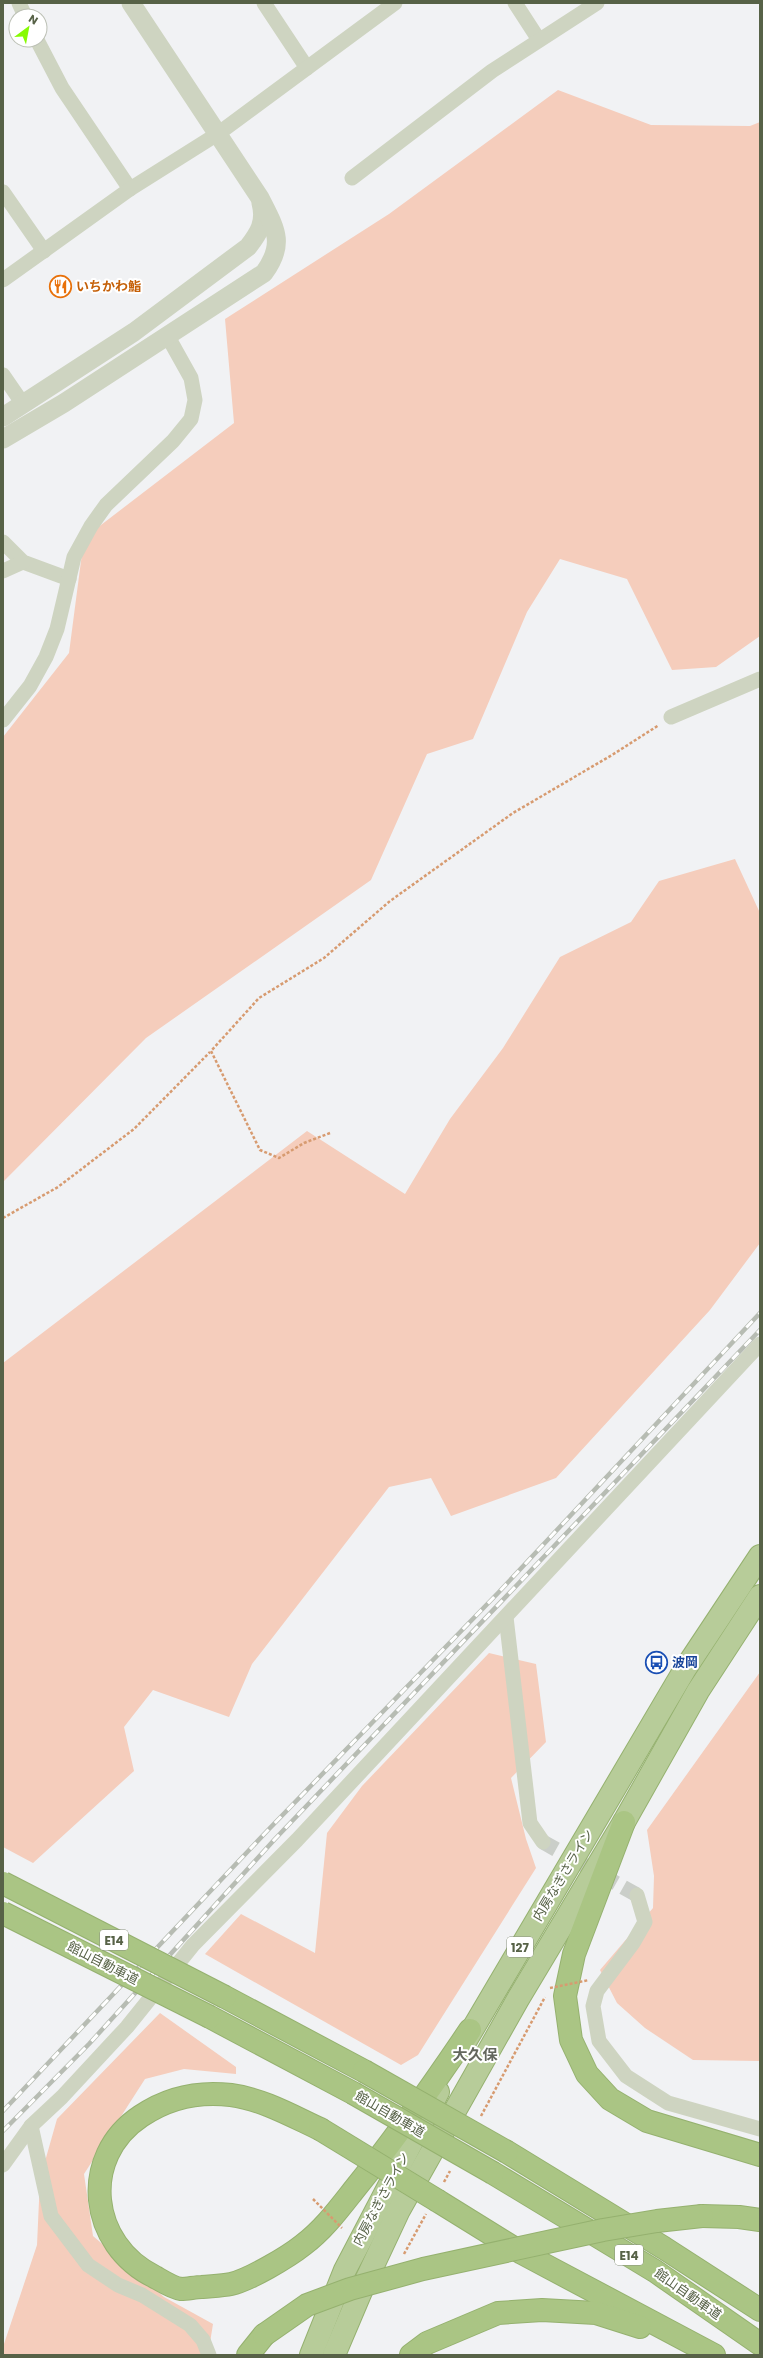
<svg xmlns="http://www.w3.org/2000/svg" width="763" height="2358" viewBox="0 0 763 2358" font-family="Poppins,'Noto Sans JP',sans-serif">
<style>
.green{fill:#f5cdbc}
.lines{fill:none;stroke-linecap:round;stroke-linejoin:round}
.minor-tunnel{stroke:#cacec9;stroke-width:15;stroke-dasharray:15 8;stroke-linecap:butt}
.trunk-casing{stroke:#95b16f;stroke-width:24}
.motorway-casing{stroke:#95b16f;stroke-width:24}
.path{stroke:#d79b70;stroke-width:2.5;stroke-dasharray:3 2;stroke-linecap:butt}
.minor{stroke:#ced4c1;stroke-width:15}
.tertiary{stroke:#ced4c1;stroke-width:19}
.trunk{stroke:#b7cc99;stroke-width:22}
.motorway{stroke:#aac584;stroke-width:22}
.rail-casing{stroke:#b7bcb3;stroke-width:4.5}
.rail{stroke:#fff;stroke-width:3;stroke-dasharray:9;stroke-linecap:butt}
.motorway-bridge-casing{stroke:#95b16f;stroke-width:24;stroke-linecap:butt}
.path-bridge{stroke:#d79b70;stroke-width:2.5;stroke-dasharray:3 2;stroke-linecap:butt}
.motorway-bridge{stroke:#aac584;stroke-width:22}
.labels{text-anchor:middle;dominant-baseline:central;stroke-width:4;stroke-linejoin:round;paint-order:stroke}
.shield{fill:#fff;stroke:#89917e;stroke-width:1}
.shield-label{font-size:12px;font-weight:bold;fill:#576247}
.food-label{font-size:13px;font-weight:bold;fill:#c56008;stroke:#fff;text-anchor:start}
.transit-label{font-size:13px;font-weight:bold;fill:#164399;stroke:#fff;text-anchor:start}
.street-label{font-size:13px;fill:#576247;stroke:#fff}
.quarter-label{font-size:15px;font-weight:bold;fill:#63675d;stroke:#fff}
</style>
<rect width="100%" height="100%" fill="#f1f2f4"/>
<g class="green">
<polygon points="558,90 651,125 750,126 760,122 760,636 716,667 672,670 627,579 560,559 527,612 473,739 427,754 371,880 146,1038 3,1182 3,737 69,653 84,538 234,423 225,319 389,214"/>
<polygon points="735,859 760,913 760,1243 710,1310 556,1478 451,1516 431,1478 389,1487 252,1664 229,1717 153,1690 124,1727 134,1771 33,1863 3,1847 3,1363 307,1131 405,1194 450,1119 503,1048 560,957 631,922 659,881"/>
<polygon points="489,1653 536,1664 546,1742 511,1778 526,1839 536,1868 418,2055 401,2065 205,1954 241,1914 315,1953 327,1833 362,1786"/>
<polygon points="760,1672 760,2061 693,2060 645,2028 617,2003 600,1970 653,1908 654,1876 647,1830"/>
<polygon points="160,2013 236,2067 236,2074 184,2069 145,2079 84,2174 93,2236 164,2297 213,2324 208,2355 3,2355 3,2347 37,2245 40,2179 57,2119"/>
</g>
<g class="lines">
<polyline class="minor-tunnel" points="543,1842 637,1895"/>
<defs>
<g id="trunk">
<polyline points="462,2047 685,1669 760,1556"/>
<polyline points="311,2355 345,2270 438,2092"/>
<polyline points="334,2355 362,2289 399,2210 518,1999 624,1822 698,1691 760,1596"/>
</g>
<g id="motorway">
<polyline points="624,1822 574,1954 565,1996 571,2040 587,2074 610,2099 647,2121 760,2155"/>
<polyline points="225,1997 364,2071"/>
<polyline points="210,2017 353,2093"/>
<path d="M320,2129C292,2116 262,2099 231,2095C198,2091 169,2097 141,2116C79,2157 89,2245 155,2277C162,2281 173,2288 181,2289C188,2289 195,2287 202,2287C211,2286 221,2286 231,2284C249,2280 288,2257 303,2245C323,2230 338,2210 353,2191C395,2139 433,2085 470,2030"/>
<polyline points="507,2152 664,2248 760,2310"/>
<polyline points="493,2173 655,2271 760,2344"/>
<polyline points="438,2201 522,2253 714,2355"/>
<polyline points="702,2216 739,2217 760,2220"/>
<polyline points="248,2355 264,2335"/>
<polyline points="411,2355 427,2343 498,2313 542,2310 596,2313 640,2327"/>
</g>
</defs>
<use href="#trunk" class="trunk-casing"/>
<use href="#motorway" class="motorway-casing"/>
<g class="path">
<polyline points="330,1133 304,1143 279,1158 260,1150 211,1051 259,998 324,958 390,901 513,813 612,755 659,725"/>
<polyline points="3,1218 58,1187 134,1129 210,1052"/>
<polyline points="481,2116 545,1997"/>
<polyline points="444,2182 450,2171"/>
<polyline points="404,2254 426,2214"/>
</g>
<g class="minor">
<polyline points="19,3 25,16"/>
<polyline points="264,3 307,68"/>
<polyline points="515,3 539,40"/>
<polyline points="37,40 62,88 130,189"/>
<polyline points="352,178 492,71 597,3"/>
<polyline points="3,192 44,251"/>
<polyline points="3,280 130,189 219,133 395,3"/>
<polyline points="3,375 23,404"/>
<polyline points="3,542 23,562 69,579"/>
<polyline points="3,571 23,562"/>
<polyline points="671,717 760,679"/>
<polyline points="3,720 30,686 46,657 57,629 74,557 91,526 106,505 173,441 191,419 195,400 191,378 167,335"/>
<polyline points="506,1617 530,1823 543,1842"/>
<polyline points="637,1895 645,1922 633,1943 597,1991 593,2006 599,2041 626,2076 668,2103 760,2129"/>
<polyline points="31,2126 51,2216 88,2265 118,2285 142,2295 190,2325 203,2340 209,2355"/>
<polyline points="3,2165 31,2126 62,2097 127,2027 193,1945 297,1840 760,1344"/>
</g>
<g class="tertiary">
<path d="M3,417L134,332L248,247C259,233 266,222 261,203"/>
<path d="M3,439L64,403L264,273C286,243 275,228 260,198L131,3"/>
</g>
<use href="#trunk" class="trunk"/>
<use href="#motorway" class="motorway"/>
<defs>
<g id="rail">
<polyline points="3,2111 269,1829 498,1593 760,1313"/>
<polyline points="3,2131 89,2044 275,1839 760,1330"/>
</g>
</defs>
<use href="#rail" class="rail-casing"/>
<use href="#rail" class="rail"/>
<defs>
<g id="motorway-bridge">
<polyline points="3,1883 225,1997"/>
<polyline points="3,1913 210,2017"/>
<polyline points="364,2071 507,2152"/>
<polyline points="353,2093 493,2173"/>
<polyline points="320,2129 438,2201"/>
<polyline points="264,2335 307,2305 350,2289 423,2269 603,2230 657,2221 702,2216"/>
</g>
</defs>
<use href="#motorway-bridge" class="motorway-bridge-casing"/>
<g class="path-bridge">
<polyline points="550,1988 589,1980"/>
<polyline points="313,2199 342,2228"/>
</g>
<use href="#motorway-bridge" class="motorway-bridge"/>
</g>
<defs>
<symbol id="restaurant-ring" viewBox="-11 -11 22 22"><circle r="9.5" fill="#fff" stroke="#e8710a" stroke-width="1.5"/><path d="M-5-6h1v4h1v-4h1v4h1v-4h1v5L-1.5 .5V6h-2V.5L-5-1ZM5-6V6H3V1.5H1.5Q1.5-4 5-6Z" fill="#e8710a"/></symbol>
<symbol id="bus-ring" viewBox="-11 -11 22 22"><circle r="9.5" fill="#fff" stroke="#1a4fb4" stroke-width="1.5"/><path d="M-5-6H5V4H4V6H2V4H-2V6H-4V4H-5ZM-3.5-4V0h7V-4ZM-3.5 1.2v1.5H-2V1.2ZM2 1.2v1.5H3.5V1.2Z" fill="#1a4fb4"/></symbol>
</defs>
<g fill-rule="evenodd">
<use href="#restaurant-ring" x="48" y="274" width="25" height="25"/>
<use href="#bus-ring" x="644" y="1650" width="25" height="25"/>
</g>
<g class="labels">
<g class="shield">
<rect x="100" y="1930" width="28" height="20" rx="3"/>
<rect x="507" y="1937" width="26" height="20" rx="3"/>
<rect x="615" y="2245" width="28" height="20" rx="3"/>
</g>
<g class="shield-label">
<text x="114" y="1940">E14</text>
<text x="520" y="1947">127</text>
<text x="629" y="2255">E14</text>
</g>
<g class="food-label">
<text x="76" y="286">いちかわ鮨</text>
</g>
<g class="transit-label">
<text x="672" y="1662">波岡</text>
</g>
<g class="street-label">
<text transform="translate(563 1875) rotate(-59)">内房なぎさライン</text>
<text transform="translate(103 1963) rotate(27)">館山自動車道</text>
<text transform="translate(390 2114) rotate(30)">館山自動車道</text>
<text transform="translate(381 2199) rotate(-62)">内房なぎさライン</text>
<text transform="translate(688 2294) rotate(35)">館山自動車道</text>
</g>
<g class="quarter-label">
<text x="475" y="2054">大久保</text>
</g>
</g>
<rect width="763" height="2358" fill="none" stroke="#576247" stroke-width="8"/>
<g transform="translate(28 28) rotate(32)"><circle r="19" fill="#ffffff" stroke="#bcc0b5"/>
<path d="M0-3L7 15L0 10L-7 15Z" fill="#87fb04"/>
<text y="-6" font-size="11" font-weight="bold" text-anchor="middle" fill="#576247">N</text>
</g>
</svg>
